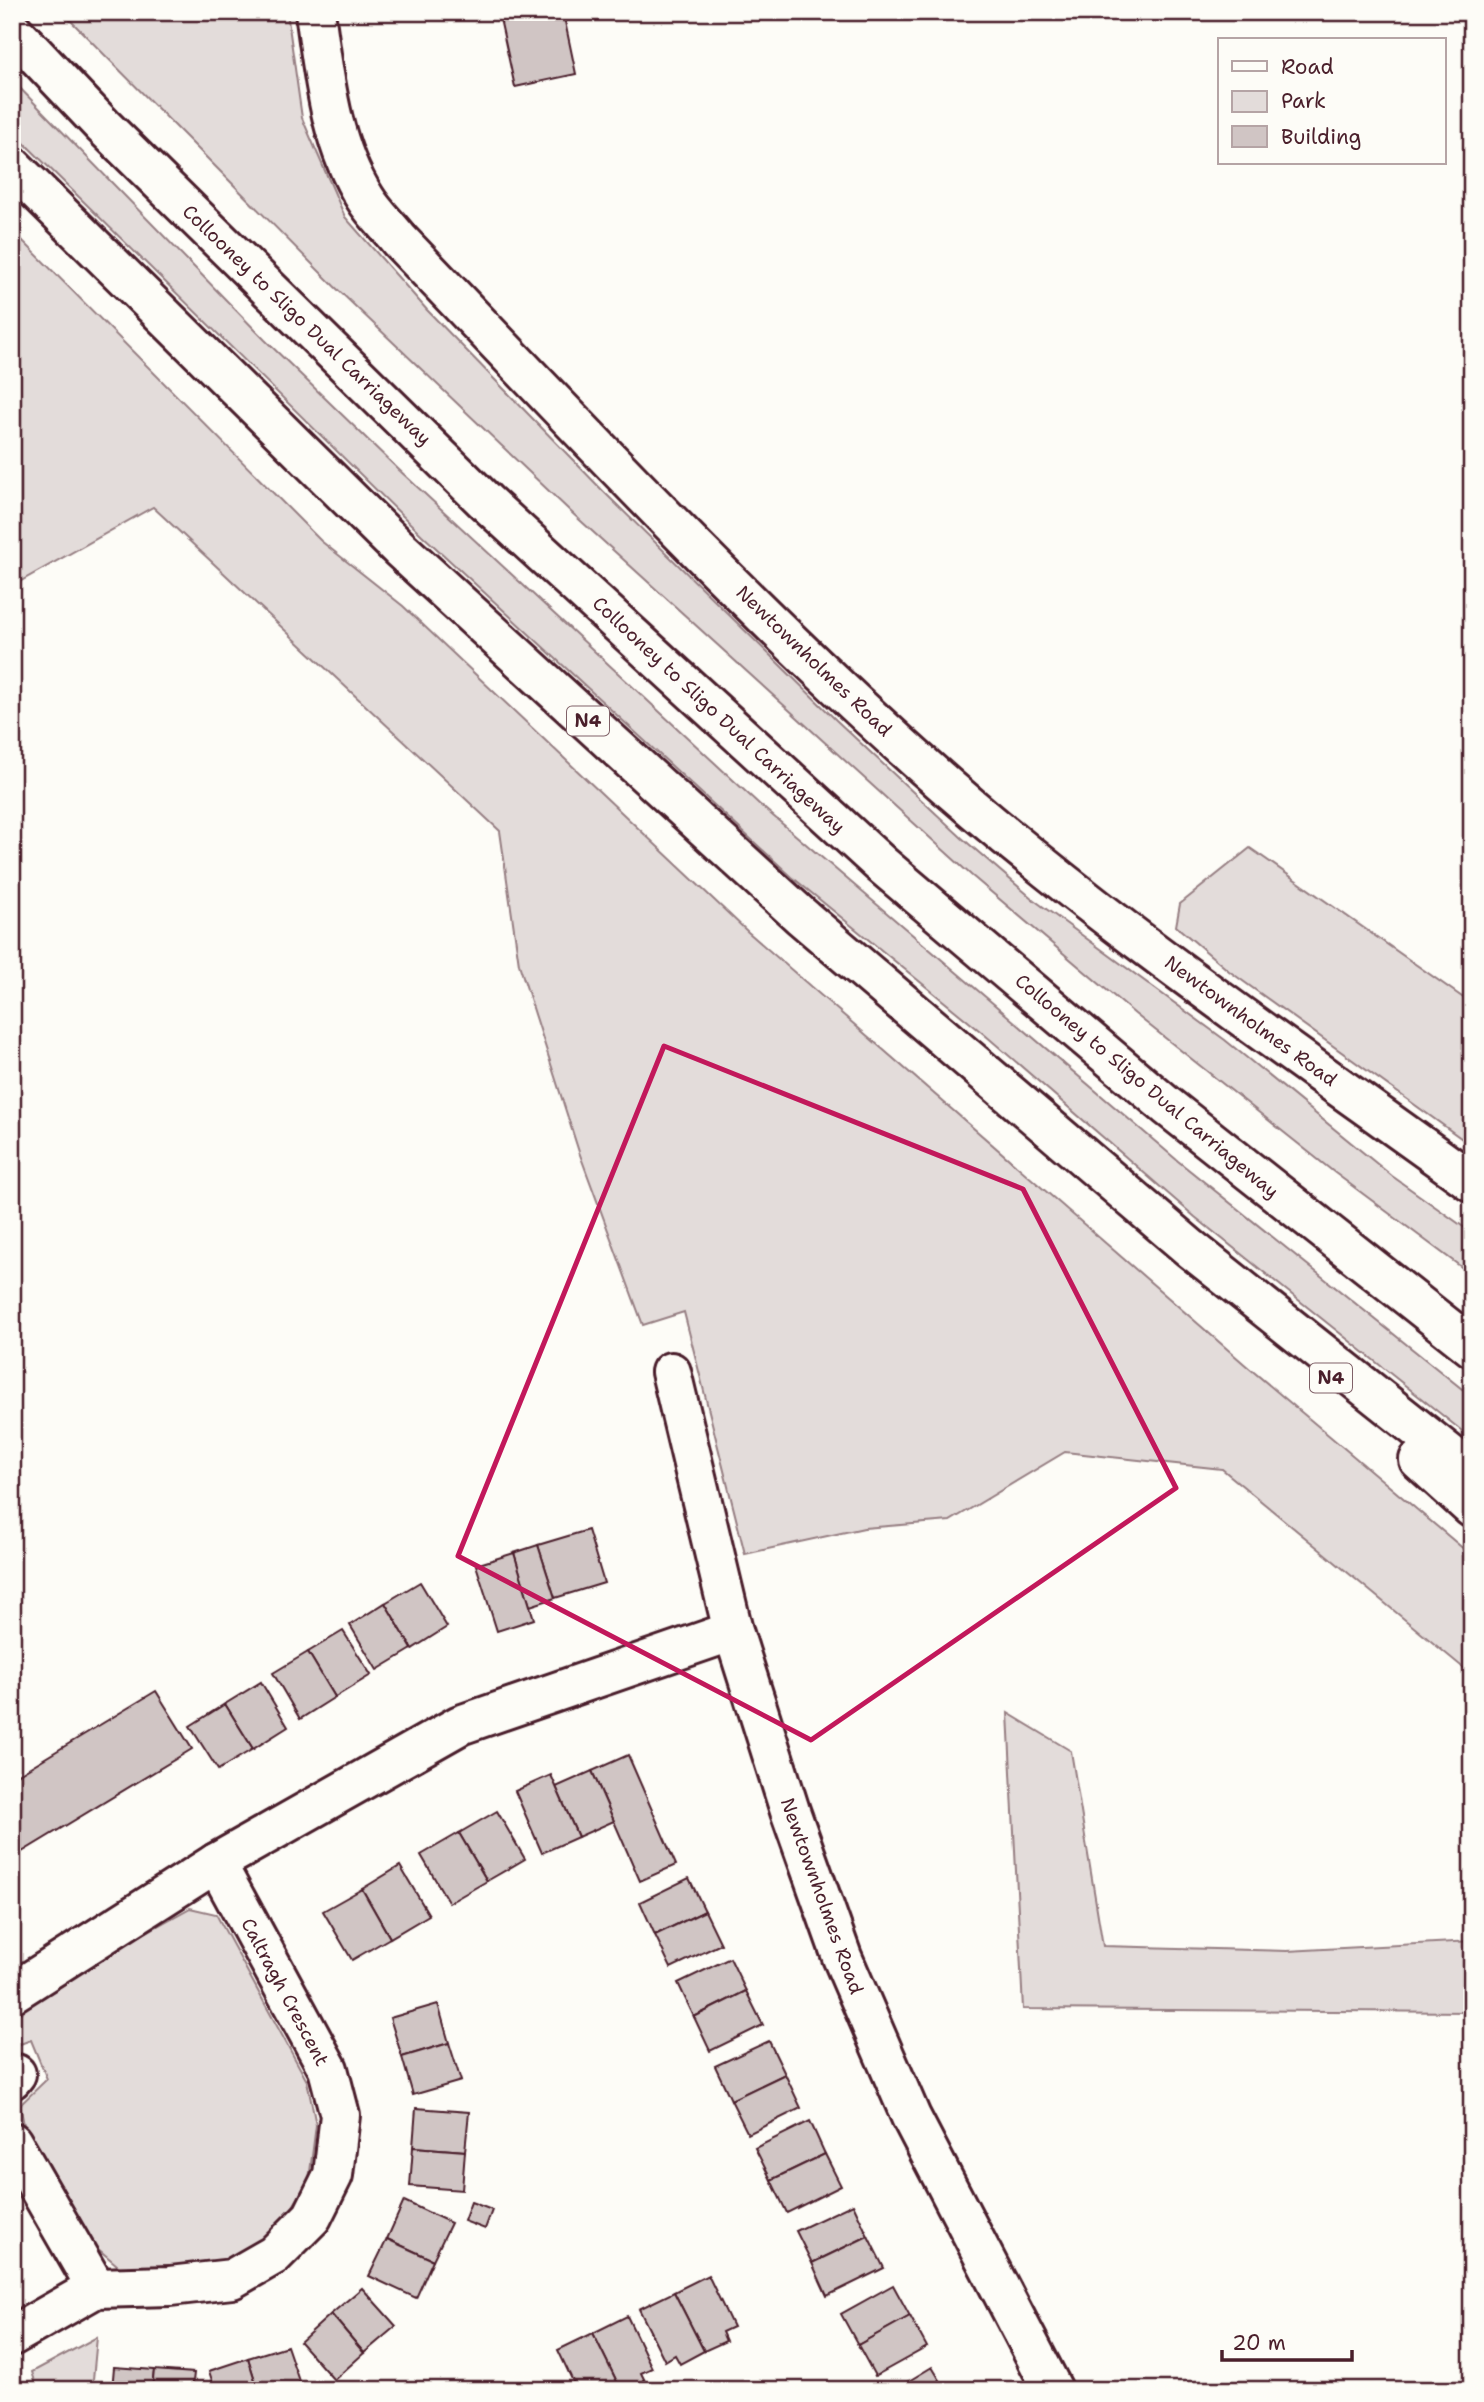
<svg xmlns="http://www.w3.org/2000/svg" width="1484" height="2402" viewBox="0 0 1484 2402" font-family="'Shantell Sans',sans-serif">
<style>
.green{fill:#e3dcda;stroke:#967e82;stroke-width:2}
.building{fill:#d0c5c4;stroke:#4a1f2b;stroke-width:2}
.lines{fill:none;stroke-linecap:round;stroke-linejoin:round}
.minor-casing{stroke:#4a1f2b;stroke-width:44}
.tertiary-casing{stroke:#4a1f2b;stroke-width:44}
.trunk-casing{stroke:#4a1f2b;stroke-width:44}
.minor{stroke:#fdfcf7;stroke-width:38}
.tertiary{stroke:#fdfcf7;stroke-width:38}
.trunk{stroke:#fdfcf7;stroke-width:38}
.marked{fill:none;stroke:#c2185b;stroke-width:5;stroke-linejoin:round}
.labels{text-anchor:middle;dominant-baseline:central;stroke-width:5;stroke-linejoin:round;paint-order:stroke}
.shield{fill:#fdfcf7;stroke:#806168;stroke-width:2}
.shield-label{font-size:18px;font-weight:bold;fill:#4a1f2b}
.street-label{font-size:19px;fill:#4a1f2b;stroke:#fdfcf7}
</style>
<rect width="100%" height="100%" fill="#fdfcf7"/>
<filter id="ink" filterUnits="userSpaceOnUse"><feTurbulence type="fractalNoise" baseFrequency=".0143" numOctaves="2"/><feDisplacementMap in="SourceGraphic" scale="14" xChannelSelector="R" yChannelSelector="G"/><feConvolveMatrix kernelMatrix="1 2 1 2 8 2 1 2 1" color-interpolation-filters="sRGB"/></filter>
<g filter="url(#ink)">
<g class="green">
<polygon points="62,12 287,12 302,118 345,217 427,310 606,494 836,720 962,838 1034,900 1225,1040 1392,1176 1472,1233 1472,1275 1335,1173 1135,1014 971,875 571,512 334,286"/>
<polygon points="12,80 265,340 398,469 759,804 1178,1161 1472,1397 1472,1439 1195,1217 985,1035 792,877 422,535 12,131"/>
<polygon points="12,230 321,541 403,606 748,932 1249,1368 1472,1556 1472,1675 1222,1469 1065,1452 950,1521 864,1528 745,1554 684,1312 643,1325 579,1152 519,964 500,831 153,507 12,586"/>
<polygon points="1250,848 1472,1004 1472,1146 1229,971 1176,926 1180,904"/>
<polygon points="1008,1713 1071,1751 1103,1946 1287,1951 1472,1941 1472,2012 1023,2009"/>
<polygon points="190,1908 216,1914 307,2081 316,2125 309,2180 281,2226 228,2261 124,2271 90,2242 25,2130 20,2105 47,2079 31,2040 12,2047 12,2007"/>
<polygon points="97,2337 92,2390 38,2390 32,2372"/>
</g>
<g class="building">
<polygon points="508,12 563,12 576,74 515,87 499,14"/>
<polygon points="588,1530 604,1583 555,1598 538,1545"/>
<polygon points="538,1545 555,1598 530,1606 514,1553"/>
<polygon points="514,1553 534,1619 497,1631 476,1565"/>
<polygon points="420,1582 447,1627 412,1649 385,1603"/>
<polygon points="385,1603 412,1649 377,1670 350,1625"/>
<polygon points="343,1631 371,1675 335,1697 308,1652"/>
<polygon points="308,1652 335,1697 300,1719 273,1673"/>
<polygon points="261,1682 288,1727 253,1749 225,1704"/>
<polygon points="156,1691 192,1749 12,1858 12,1778"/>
<polygon points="225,1704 253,1749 218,1770 190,1726"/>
<polygon points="628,1755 676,1865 640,1881 592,1771"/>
<polygon points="592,1771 614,1821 578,1837 556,1787"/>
<polygon points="551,1775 578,1837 542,1853 515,1791"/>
<polygon points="497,1811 525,1859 487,1881 459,1833"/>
<polygon points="459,1833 487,1881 449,1903 421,1855"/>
<polygon points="400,1866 429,1915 390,1938 362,1889"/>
<polygon points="689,1878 705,1911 655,1935 640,1902"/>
<polygon points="362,1889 390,1938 352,1960 323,1911"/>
<polygon points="705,1911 721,1944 671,1968 655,1935"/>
<polygon points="730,1958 746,1991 694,2017 678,1983"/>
<polygon points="746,1991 763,2025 710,2051 694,2017"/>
<polygon points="438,2004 449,2043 402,2057 390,2018"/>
<polygon points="769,2041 785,2074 731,2100 715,2066"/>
<polygon points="449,2043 461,2081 413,2095 402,2057"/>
<polygon points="785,2074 801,2108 748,2134 731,2100"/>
<polygon points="416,2108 469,2112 465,2151 413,2147"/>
<polygon points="810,2121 825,2154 771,2180 755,2148"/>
<polygon points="413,2147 465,2151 462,2190 410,2186"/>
<polygon points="825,2154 841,2186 787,2213 771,2180"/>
<polygon points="404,2201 451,2223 433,2260 387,2239"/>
<polygon points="471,2202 492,2210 485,2229 464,2221"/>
<polygon points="853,2204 868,2236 812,2263 796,2231"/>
<polygon points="868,2236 884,2268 827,2296 812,2263"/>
<polygon points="387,2239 433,2260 416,2298 369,2276"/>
<polygon points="708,2275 733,2327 722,2332 726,2341 704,2351 674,2292"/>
<polygon points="893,2285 910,2316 858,2345 841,2314"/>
<polygon points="362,2288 396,2326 364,2353 331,2314"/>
<polygon points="674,2292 704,2351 680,2364 675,2355 665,2361 639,2309"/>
<polygon points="331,2314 364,2353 334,2380 300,2342"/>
<polygon points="627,2316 652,2368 641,2373 645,2381 621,2390 593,2333"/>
<polygon points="910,2316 927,2347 875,2376 858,2345"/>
<polygon points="593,2333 621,2390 577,2390 558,2350"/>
<polygon points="287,2346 302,2390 258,2390 248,2358"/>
<polygon points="248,2358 258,2390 215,2390 209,2371"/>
<polygon points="114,2367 154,2370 152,2390 112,2390"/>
<polygon points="932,2367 946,2390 894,2390"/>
<polygon points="154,2370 194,2373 192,2390 152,2390"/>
</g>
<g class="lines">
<defs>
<g id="minor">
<polyline points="12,1993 216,1863 460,1725 733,1631"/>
<polyline points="12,2079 16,2074"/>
<polyline points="12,2142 96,2288"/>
<polyline points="12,2336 96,2288 170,2286 232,2279 274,2255 312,2217 333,2175 340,2115 328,2069 216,1863"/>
</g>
<g id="tertiary">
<path d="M315,12C324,75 330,143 365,198C374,213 388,226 399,240C568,416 735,597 917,760C1090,915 1284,1046 1472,1182"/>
<polyline points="671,1372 733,1631 790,1811 842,1957 911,2117 1053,2390"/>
</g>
<g id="trunk">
<polyline points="12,30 103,126 487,503 882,865 1167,1106 1472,1347"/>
<polyline points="12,166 401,550 801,916 1190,1248 1472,1472"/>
<polyline points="1419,1460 1472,1508"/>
</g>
</defs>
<use href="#minor" class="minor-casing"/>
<use href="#tertiary" class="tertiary-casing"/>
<use href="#trunk" class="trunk-casing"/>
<use href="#minor" class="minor"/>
<use href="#tertiary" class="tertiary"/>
<use href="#trunk" class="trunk"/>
</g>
</g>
<path class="marked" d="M664,1046L1023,1189L1176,1488L811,1740L458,1556Z"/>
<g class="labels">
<g class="shield">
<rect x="567" y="706.5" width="42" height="29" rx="5"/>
<rect x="1310" y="1363.5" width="42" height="29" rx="5"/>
</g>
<g class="shield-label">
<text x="588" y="721">N4</text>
<text x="1331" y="1378">N4</text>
</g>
<g class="street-label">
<text transform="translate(307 325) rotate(44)">Collooney to Sligo Dual Carriageway</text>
<text transform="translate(814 661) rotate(44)">Newtownholmes Road</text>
<text transform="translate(719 715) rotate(43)">Collooney to Sligo Dual Carriageway</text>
<text transform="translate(1251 1021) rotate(36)">Newtownholmes Road</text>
<text transform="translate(1147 1086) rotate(40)">Collooney to Sligo Dual Carriageway</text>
<text transform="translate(822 1896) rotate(70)">Newtownholmes Road</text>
<text transform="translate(285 1992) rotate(62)">Caltragh Crescent</text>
</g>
</g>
<rect width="1484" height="2402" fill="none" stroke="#fdfcf7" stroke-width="42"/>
<rect x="21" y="21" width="1442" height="2360" fill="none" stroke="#4a1f2b" stroke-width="2.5" filter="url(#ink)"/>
<rect x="1218" y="38" width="228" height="126" fill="#fdfcf7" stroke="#b5a4a5" stroke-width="2"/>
<rect x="1232" y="61" width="35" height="10" fill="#fdfcf7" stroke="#b5a4a5" stroke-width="2"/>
<text x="1281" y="74" font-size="21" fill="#4a1f2b">Road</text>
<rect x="1232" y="91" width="35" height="21" fill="#e3dcda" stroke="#b5a4a5" stroke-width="2"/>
<text x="1281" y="108" font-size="21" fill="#4a1f2b">Park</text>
<rect x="1232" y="126" width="35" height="21" fill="#d0c5c4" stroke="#b5a4a5" stroke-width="2"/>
<text x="1281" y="144" font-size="21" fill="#4a1f2b">Building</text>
<path d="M1222 2350v10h130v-10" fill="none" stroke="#4a1f2b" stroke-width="3.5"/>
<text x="1232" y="2350" font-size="21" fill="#4a1f2b" stroke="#fdfcf7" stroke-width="5" paint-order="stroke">20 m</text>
</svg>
